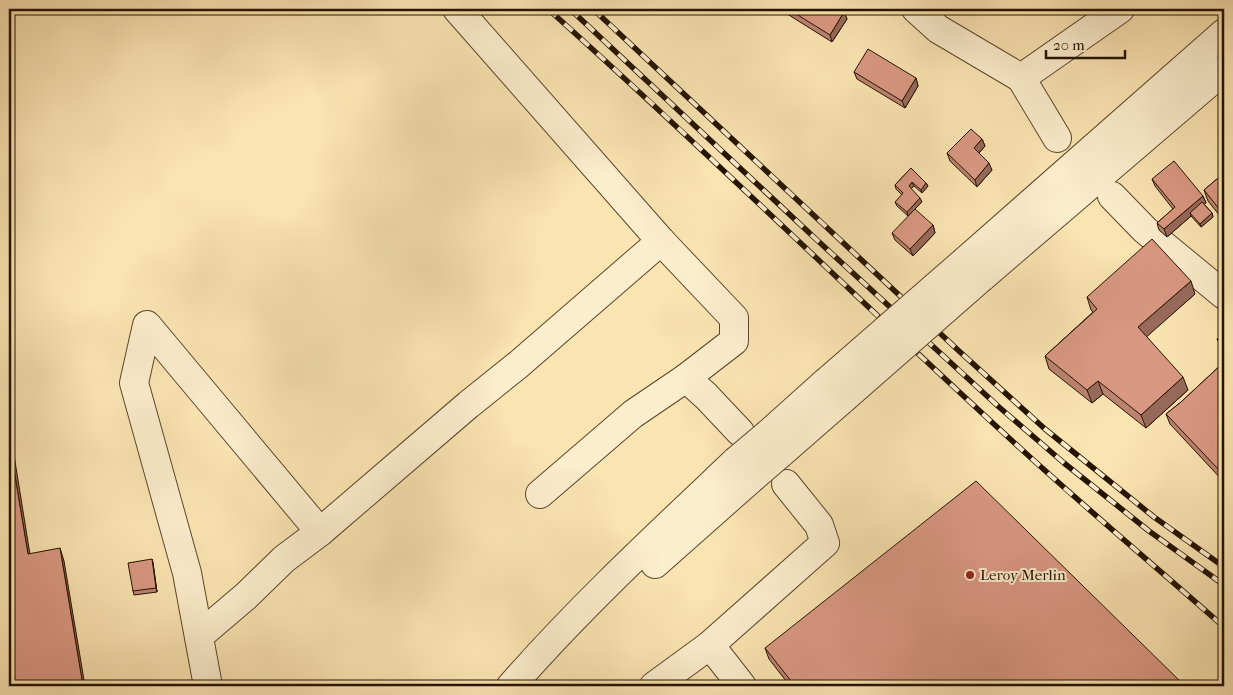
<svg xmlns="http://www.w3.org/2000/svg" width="1233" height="695" viewBox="0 0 1233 695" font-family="'IM FELL French Canon',serif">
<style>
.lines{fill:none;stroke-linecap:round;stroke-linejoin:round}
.minor-casing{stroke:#5a472c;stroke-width:30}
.minor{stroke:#fcedcd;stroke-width:28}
.rail-casing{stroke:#251300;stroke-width:5.5}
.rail{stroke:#fcedcd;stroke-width:4;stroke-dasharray:11;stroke-linecap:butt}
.minor-bridge-casing{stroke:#5a472c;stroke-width:30;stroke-linecap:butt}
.minor-bridge{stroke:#fcedcd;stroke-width:28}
.wall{fill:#bb8370;stroke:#251300}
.shaded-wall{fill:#986a5b;stroke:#251300}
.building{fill:#d99882;stroke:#251300}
.poi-dot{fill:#8f2418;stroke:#fcedcd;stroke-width:2}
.labels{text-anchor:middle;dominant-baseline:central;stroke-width:4;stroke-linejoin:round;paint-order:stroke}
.poi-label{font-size:15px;fill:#251300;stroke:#fcedcd;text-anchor:start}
</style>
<rect width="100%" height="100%" fill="#fae4b2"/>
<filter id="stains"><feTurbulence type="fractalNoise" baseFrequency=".004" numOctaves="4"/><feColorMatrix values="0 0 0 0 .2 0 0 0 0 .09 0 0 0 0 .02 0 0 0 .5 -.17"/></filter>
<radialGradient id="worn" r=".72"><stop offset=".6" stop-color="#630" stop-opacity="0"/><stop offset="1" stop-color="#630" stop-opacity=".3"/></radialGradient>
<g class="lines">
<defs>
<g id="minor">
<polyline points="457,9 661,241 734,318 734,341 686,378"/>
<polyline points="916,9 938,29 1021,78 1057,138"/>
<polyline points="1021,78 1120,9"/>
<polyline points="1112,196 1145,230 1224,295"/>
<polyline points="965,261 1224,33"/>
<polyline points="981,278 1224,70"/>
<polyline points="768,434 826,382"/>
<polyline points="780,454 843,399"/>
<polyline points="540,494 633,414 686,378 706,396 740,432"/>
<polyline points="655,564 751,479"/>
<polyline points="199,636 246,596 284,559 320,532 468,405 519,364 661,241"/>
<polyline points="710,645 742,686"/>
<polyline points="208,686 187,573 134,383 147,325 320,532"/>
<path d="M511,686C581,606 659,534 736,461"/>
<polyline points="654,686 710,645 825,543 819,525 786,484"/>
</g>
</defs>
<use href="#minor" class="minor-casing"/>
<use href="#minor" class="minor"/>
<defs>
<g id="rail">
<path d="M548,9C708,152 861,303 1020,448C1087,509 1156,567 1224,627"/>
<polyline points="570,9 818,241 999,407 1064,463 1149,531 1224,585"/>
<polyline points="593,9 959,351 1045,429 1154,517 1224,567"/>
</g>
</defs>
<use href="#rail" class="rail-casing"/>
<use href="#rail" class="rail"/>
<defs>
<g id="minor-bridge">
<polyline points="826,382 965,261"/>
<polyline points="843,399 981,278"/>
<polyline points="736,461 768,434"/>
<polyline points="751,479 780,454"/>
</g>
</defs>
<use href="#minor-bridge" class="minor-bridge-casing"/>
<use href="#minor-bridge" class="minor-bridge"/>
</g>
<g class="wall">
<polygon points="783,9 840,9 844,12 847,19 832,42 784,12"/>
<polygon points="854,72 916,78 918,86 905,108 857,79"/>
<polygon points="982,139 985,146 979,153 992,170 977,187 950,161 947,153"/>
<polygon points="911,168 926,183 928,186 922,193 914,186 911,189 922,202 908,216 897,206 895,202 902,195 896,189 895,185"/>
<polygon points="1224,173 1224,221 1208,201 1204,190"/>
<polygon points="1152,179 1203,196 1206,203 1204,204 1212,213 1213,217 1201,227 1191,216 1167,237 1159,230 1157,223 1173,209 1155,186"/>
<polygon points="933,225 935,233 913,256 895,240 892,233"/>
<polygon points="1195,294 1146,336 1188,390 1146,428 1103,394 1092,403 1049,369 1045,356 1093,312 1091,310 1087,297"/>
<polygon points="1224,333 1224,349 1219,343 1217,339"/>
<polygon points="1224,362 1224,479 1223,481 1170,424 1166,414 1181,402"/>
<polygon points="152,559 153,563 157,592 134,595 133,591"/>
<polygon points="765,648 1185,686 790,686 769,659"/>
</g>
<g class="shaded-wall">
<polygon points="844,12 847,19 832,42 830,35"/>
<polygon points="916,78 918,86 905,108 902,101"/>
<polygon points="982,139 985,146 977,155 974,148"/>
<polygon points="989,163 992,170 977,187 975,180"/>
<polygon points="912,182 914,186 910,190 909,186"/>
<polygon points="926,183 928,186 922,193 921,190"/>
<polygon points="1203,196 1206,203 1192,215 1190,213 1191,216 1167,237 1164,229"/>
<polygon points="920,198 922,202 908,216 907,212"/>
<polygon points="1212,213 1213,217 1201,227 1200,224"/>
<polygon points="933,225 935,233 913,256 910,249"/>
<polygon points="1191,281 1195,294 1143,340 1138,327"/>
<polygon points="1183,377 1188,390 1146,428 1141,415"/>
<polygon points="1098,381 1103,394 1092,403 1087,390"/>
<polygon points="9,424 32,567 28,554 9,440"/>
<polygon points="1224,465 1224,479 1223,481 1219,470"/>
<polygon points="60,548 64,561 85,686 83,686"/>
<polygon points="152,559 153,563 157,592 156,588"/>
</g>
<g class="building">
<polygon points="788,9 840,9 844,12 830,35"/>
<polygon points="868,49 916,78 902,101 854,72"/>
<polygon points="971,129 982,139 974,148 989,163 975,180 947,153"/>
<polygon points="1174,161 1203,196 1164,229 1157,223 1175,207 1152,179"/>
<polygon points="911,168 926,183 921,190 912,182 909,186 920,198 907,212 895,202 903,193 895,185"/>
<polygon points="1224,173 1224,215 1204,190"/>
<polygon points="1202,202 1212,213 1200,224 1190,213"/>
<polygon points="915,209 933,225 910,249 892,233"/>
<polygon points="1152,239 1191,281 1138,327 1183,377 1141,415 1098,381 1087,390 1045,356 1097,309 1087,297"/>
<polygon points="1224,333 1224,347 1217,339"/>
<polygon points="1224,362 1224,465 1219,470 1166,414 1181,402"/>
<polygon points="9,440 28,554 60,548 83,686 9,686"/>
<polygon points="976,481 1185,686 795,686 765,648"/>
<polygon points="152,559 156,588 133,591 128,563"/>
</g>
<circle class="poi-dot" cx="970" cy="575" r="5"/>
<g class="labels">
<g class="poi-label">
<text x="980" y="575">Leroy Merlin</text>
</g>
</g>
<rect width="1233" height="695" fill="none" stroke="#fae4b2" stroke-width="30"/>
<rect x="10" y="10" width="1213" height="675" fill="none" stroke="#251300" stroke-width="2.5"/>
<rect x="15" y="15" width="1203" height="665" fill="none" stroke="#251300"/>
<path d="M1046 50v8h79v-8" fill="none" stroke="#251300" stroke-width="2.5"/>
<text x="1053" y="50" font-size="15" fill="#251300" stroke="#fcedcd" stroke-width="4" paint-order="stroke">20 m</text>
<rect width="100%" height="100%" filter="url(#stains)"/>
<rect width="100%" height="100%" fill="url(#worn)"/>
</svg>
